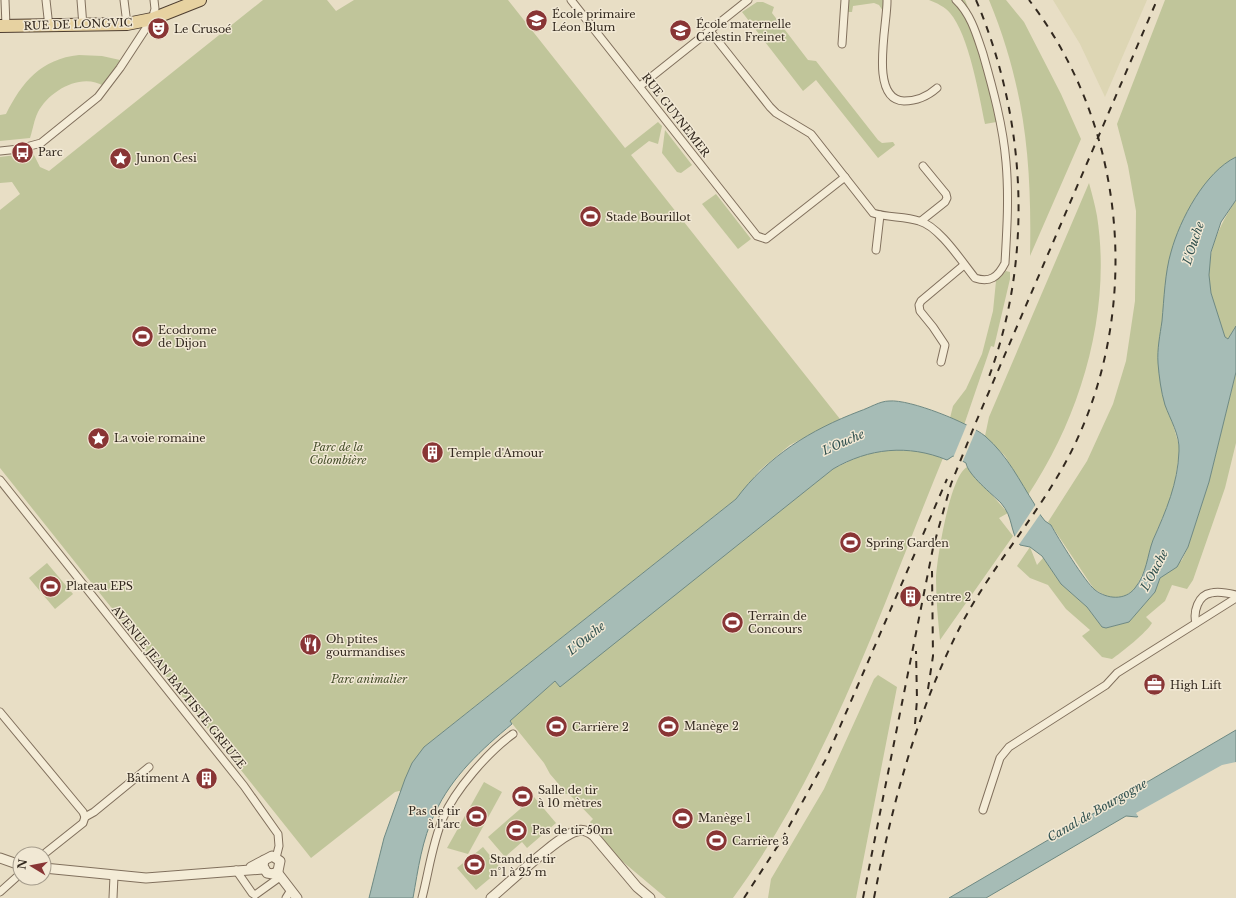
<svg xmlns="http://www.w3.org/2000/svg" width="1236" height="898" viewBox="0 0 1236 898" font-family="'Libre Baskerville',serif">
<style>
.farmland{fill:#ddd6b4}
.green{fill:#c0c59a}
.water{fill:#a6bcb6;stroke:#6e8983}
.pier{fill:#e8dec5}
.lines{fill:none;stroke-linecap:round;stroke-linejoin:round}
.minor-casing{stroke:#81705d;stroke-width:9}
.tertiary-casing{stroke:#81705d;stroke-width:11}
.primary-casing{stroke:#4f3f31;stroke-width:14}
.minor{stroke:#f4ecd7;stroke-width:7}
.tertiary{stroke:#f4ecd7;stroke-width:9}
.primary{stroke:#e7d2a1;stroke-width:12}
.rail{stroke:#33291f;stroke-width:2;stroke-dasharray:7 7;stroke-linecap:butt}
.labels{text-anchor:middle;dominant-baseline:central;stroke-width:3;stroke-linejoin:round;paint-order:stroke}
.poi-label{font-size:11px;fill:#33291f;stroke:#f1e8d4;text-anchor:start}
.street-label{font-size:11px;fill:#33291f;stroke:#f1e8d4}
.park-label{font-size:11px;font-style:italic;fill:#444d29;stroke:#f1e8d4}
.water-label{font-size:12px;font-style:italic;fill:#31514f;stroke:#f1e8d4}
</style>
<rect width="100%" height="100%" fill="#e8dec5"/>
<polygon class="farmland" points="1053,0 1147,0 1105,97 1080,44"/>
<g class="green">
<polygon points="263,0 327,0 336,11 354,0 508,0 625,148 658,122 662,126 658,144 649,141 631,155 840,419 790,445 760,470 736,499 429,743 412,763 401,792 399,791 395,792 311,858 0,468 0,210 20,194 12,182 0,183 0,157 33,153 40,167 49,171"/>
<polygon points="849,0 883,0 883,11 879,5 874,3 853,6 852,12 848,12"/>
<path d="M929,0H965L978,31L1002,121L985,124C979,95 969,35 950,13C945,7 937,3 929,0Z"/>
<path d="M989,0H1006L1024,22L1061,94L1081,139L1030,256C1032,163 1025,87 989,0Z"/>
<polygon points="1165,0 1236,0 1236,157 1223,166 1205,184 1171,252 1158,363 1165,404 1172,421 1180,449 1173,493 1153,540 1148,563 1135,589 1125,596 1116,598 1108,597 1094,589 1051,525 1048,522 1087,461 1113,404 1126,361 1135,301 1136,211 1128,166 1117,124"/>
<polygon points="757,2 763,2 774,7 772,13 808,60 816,61 878,140 882,143 893,142 895,145 878,158 816,80 803,91 742,12"/>
<path d="M79,55L102,56L120,60L104,86C81,72 49,91 38,112C34,120 33,129 30,138L0,141V115L6,114C22,82 41,59 79,55Z"/>
<polygon points="665,130 692,165 681,173 677,172 662,153"/>
<path d="M1089,183C1092,194 1095,205 1097,216C1112,311 1081,416 1028,495L1005,456L985,436L989,417Z"/>
<polygon points="716,194 751,239 738,249 702,204"/>
<path d="M1236,200V326L1228,339L1225,337C1221,322 1214,308 1211,293C1203,260 1218,227 1236,200Z"/>
<polygon points="1006,271 1010,272 1010,279 994,347 991,346 964,425 950,418 953,406 966,389 982,354 993,311 996,281"/>
<path d="M1236,372V443L1225,488L1193,580L1187,589L1172,585L1165,601L1146,617L1152,623C1147,632 1121,653 1112,659L1102,657L1082,636L1090,630L1066,609L1048,585L1030,578L1017,566L1030,547L1037,565L1043,558L1061,584L1087,607L1102,627L1106,628L1129,622L1155,592L1160,578L1182,560L1188,547L1209,482Z"/>
<path d="M898,449L931,453L943,458C881,609 830,765 733,898H666L616,856L590,822L593,819L569,794H563L562,788L550,774L544,763L510,721L555,681L560,686L833,469L864,454Z"/>
<path d="M967,467L1008,513L999,518L1013,536L940,640C938,620 936,599 936,578C937,558 950,476 967,467Z"/>
<polygon points="47,563 73,594 55,609 29,578"/>
<polygon points="878,675 897,687 856,898 768,898 771,879 824,789 874,679"/>
<polygon points="484,782 502,792 468,854 447,848"/>
<polygon points="534,797 556,823 527,848 522,842 505,857 488,837"/>
<polygon points="483,847 501,869 476,890 457,868"/>
</g>
<g class="water">
<path d="M1236,157V200L1221,222L1211,252L1209,275L1211,293L1225,337L1228,339L1236,326V372L1209,482L1188,547L1177,567L1160,578L1155,592L1129,622L1106,628L1102,627L1087,607L1061,584L1042,556L1030,547L1020,545C1009,530 1014,518 1001,503C992,494 968,475 966,463L953,456L947,460C908,444 869,448 833,469L560,687L555,681L510,721L512,724C482,749 452,776 435,813C422,839 418,870 413,898H369L384,838L405,779L412,763L424,747L736,499C768,456 810,430 860,411C869,408 880,401 889,401C910,399 969,423 985,436C1008,456 1019,480 1035,505V508L1045,521L1051,525C1058,538 1085,582 1095,590C1107,599 1125,601 1135,588C1147,573 1147,556 1153,540C1166,511 1178,483 1179,451C1180,435 1170,419 1165,405C1161,392 1159,376 1158,363C1157,349 1160,335 1162,321C1164,299 1165,272 1171,252C1180,219 1205,172 1236,157Z"/>
<polygon points="1236,730 1236,765 1223,767 1137,817 1126,816 986,898 949,898"/>
</g>
<g class="pier">
<polygon points="967,424 977,428 962,463 953,458"/>
<polygon points="1036,504 1041,513 1018,546 1013,539"/>
<polygon points="1236,762 1236,767 1224,769 1139,818 1136,813 1222,765"/>
</g>
<g class="lines">
<defs>
<g id="minor">
<polyline points="5,0 6,26"/>
<polyline points="46,0 49,27"/>
<polyline points="81,0 83,26"/>
<polyline points="124,0 127,24"/>
<polyline points="571,0 757,236 766,239 845,177"/>
<path d="M887,0C888,22 868,100 904,101C917,101 928,96 937,88"/>
<path d="M710,31L770,107L776,113L811,134L873,213C888,218 904,216 919,221C939,226 962,262 975,278C990,283 998,277 1005,263C1007,229 1009,196 1006,162C1003,126 993,89 983,54C977,36 971,14 956,0"/>
<polyline points="842,44 845,0"/>
<polyline points="640,86 748,0"/>
<polyline points="0,151 19,149 41,143 98,97 120,68 152,19 155,9 154,0"/>
<polyline points="921,221 945,202 947,198 946,194 923,166"/>
<polyline points="876,250 880,215"/>
<polyline points="941,362 945,345 933,327 920,311 919,305 921,301 964,265"/>
<polyline points="0,480 244,786 278,834 279,846 276,858"/>
<path d="M1196,623C1193,612 1198,595 1211,593C1219,591 1228,593 1236,595"/>
<polyline points="0,712 83,812 85,817"/>
<polyline points="983,810 1000,758 1009,747 1106,685 1117,673 1236,598"/>
<polyline points="44,854 83,823 85,817 94,812 149,767"/>
<polyline points="236,870 252,893 255,895 280,877"/>
<polyline points="0,892 20,874"/>
<polyline points="113,898 114,876"/>
<polyline points="286,898 291,890"/>
<path d="M422,898C429,871 432,844 443,818C455,790 488,752 513,734"/>
</g>
<g id="tertiary">
<polyline points="0,858 20,865"/>
<polyline points="251,867 272,856 280,861 278,871 273,874 267,873 263,866 264,860"/>
<polyline points="44,868 146,878 263,869"/>
<polyline points="277,872 297,898"/>
<path d="M491,898C507,885 560,834 577,831C583,829 589,832 594,836L637,887L650,898"/>
</g>
<polyline id="primary" points="0,26 127,24 152,19 200,0"/>
</defs>
<use href="#minor" class="minor-casing"/>
<use href="#tertiary" class="tertiary-casing"/>
<use href="#primary" class="primary-casing"/>
<use href="#minor" class="minor"/>
<use href="#tertiary" class="tertiary"/>
<use href="#primary" class="primary"/>
<g class="rail">
<path d="M976,0C1027,120 1034,260 987,382"/>
<polyline points="928,689 933,656 932,571"/>
<polyline points="915,724 917,700 916,651"/>
<polyline points="744,898 781,841 826,759 947,479"/>
<polyline points="863,898 933,548 951,484 976,422 1157,0"/>
<path d="M874,898C892,805 916,714 959,629C990,568 1037,517 1069,456C1143,313 1128,128 1029,0"/>
</g>
</g>
<defs>
<symbol id="school-disc" viewBox="-11 -11 22 22"><circle r="9.5" fill="#893535" stroke="#f1e8d4"/><path d="M0-5L7-2L0 1L-7-2ZM-4 1L0 2.5L4 1V4Q0 6-4 4Z" fill="#fff"/></symbol>
<symbol id="theatre-disc" viewBox="-11 -11 22 22"><circle r="9.5" fill="#893535" stroke="#f1e8d4"/><path d="M-5-5.5Q0-4 5-5.5V0Q5 5 0 6Q-5 5-5 0ZM-3.3-2.5H-1v1.5H-3.3ZM1-2.5H3.3v1.5H1ZM-2.8 1Q0 5.5 2.8 1Z" fill="#fff"/></symbol>
<symbol id="bus-disc" viewBox="-11 -11 22 22"><circle r="9.5" fill="#893535" stroke="#f1e8d4"/><path d="M-5-6H5V4H4V6H2V4H-2V6H-4V4H-5ZM-3.5-4V0h7V-4ZM-3.5 1.2v1.5H-2V1.2ZM2 1.2v1.5H3.5V1.2Z" fill="#fff"/></symbol>
<symbol id="sight-disc" viewBox="-11 -11 22 22"><circle r="9.5" fill="#893535" stroke="#f1e8d4"/><path d="M0-6L1.8-2.2L6-1.7L2.9 1.2L3.7 5.4L0 3.3L-3.7 5.4L-2.9 1.2L-6-1.7L-1.8-2.2Z" fill="#fff"/></symbol>
<symbol id="stadium-disc" viewBox="-11 -11 22 22"><circle r="9.5" fill="#893535" stroke="#f1e8d4"/><path d="M0-5a6.5 5 0 1 0 0 10a6.5 5 0 1 0 0-10ZM-3.5-1.8h7v3.6h-7Z" fill="#fff"/></symbol>
<symbol id="building-disc" viewBox="-11 -11 22 22"><circle r="9.5" fill="#893535" stroke="#f1e8d4"/><path d="M-4-6H4V6H1V3H-1V6H-4ZM-2.5-4.3h1.7v1.8h-1.7ZM.8-4.3h1.7v1.8H.8ZM-2.5-1h1.7V.8h-1.7ZM.8-1h1.7V.8H.8Z" fill="#fff"/></symbol>
<symbol id="restaurant-disc" viewBox="-11 -11 22 22"><circle r="9.5" fill="#893535" stroke="#f1e8d4"/><path d="M-5-6h1v4h1v-4h1v4h1v-4h1v5L-1.5 .5V6h-2V.5L-5-1ZM5-6V6H3V1.5H1.5Q1.5-4 5-6Z" fill="#fff"/></symbol>
<symbol id="office-disc" viewBox="-11 -11 22 22"><circle r="9.5" fill="#893535" stroke="#f1e8d4"/><path d="M-6-3h4V-5.5h4V-3h4V5H-6ZM-1-4.5V-3h2v-1.5ZM-6 0V1H6V0Z" fill="#fff"/></symbol>
</defs>
<g fill-rule="evenodd">
<use href="#school-disc" x="524" y="8" width="25" height="25"/>
<use href="#theatre-disc" x="146" y="16" width="25" height="25"/>
<use href="#school-disc" x="668" y="18" width="25" height="25"/>
<use href="#bus-disc" x="10" y="140" width="25" height="25"/>
<use href="#sight-disc" x="108" y="146" width="25" height="25"/>
<use href="#stadium-disc" x="578" y="204" width="25" height="25"/>
<use href="#stadium-disc" x="130" y="324" width="25" height="25"/>
<use href="#sight-disc" x="86" y="426" width="25" height="25"/>
<use href="#building-disc" x="420" y="440" width="25" height="25"/>
<use href="#stadium-disc" x="838" y="530" width="25" height="25"/>
<use href="#stadium-disc" x="38" y="574" width="25" height="25"/>
<use href="#building-disc" x="898" y="584" width="25" height="25"/>
<use href="#stadium-disc" x="720" y="610" width="25" height="25"/>
<use href="#restaurant-disc" x="298" y="632" width="25" height="25"/>
<use href="#office-disc" x="1142" y="672" width="25" height="25"/>
<use href="#stadium-disc" x="656" y="714" width="25" height="25"/>
<use href="#stadium-disc" x="544" y="714" width="25" height="25"/>
<use href="#building-disc" x="194" y="766" width="25" height="25"/>
<use href="#stadium-disc" x="510" y="784" width="25" height="25"/>
<use href="#stadium-disc" x="464" y="804" width="25" height="25"/>
<use href="#stadium-disc" x="670" y="806" width="25" height="25"/>
<use href="#stadium-disc" x="504" y="818" width="25" height="25"/>
<use href="#stadium-disc" x="704" y="828" width="25" height="25"/>
<use href="#stadium-disc" x="462" y="852" width="25" height="25"/>
</g>
<g class="labels">
<g class="poi-label">
<text x="552" y="14">École primaire<tspan x="552" dy="13">Léon Blum</tspan></text>
<text x="696" y="24">École maternelle<tspan x="696" dy="13">Célestin Freinet</tspan></text>
<text x="174" y="29">Le Crusoé</text>
<text x="38" y="152">Parc</text>
<text x="136" y="158">Junon Cesi</text>
<text x="606" y="217">Stade Bourillot</text>
<text x="158" y="330">Ecodrome<tspan x="158" dy="13">de Dijon</tspan></text>
<text x="114" y="438">La voie romaine</text>
<text x="448" y="453">Temple d'Amour</text>
<text x="866" y="543">Spring Garden</text>
<text x="66" y="586">Plateau EPS</text>
<text x="926" y="597">centre 2</text>
<text x="748" y="616">Terrain de<tspan x="748" dy="13">Concours</tspan></text>
<text x="326" y="639">Oh ptites<tspan x="326" dy="13">gourmandises</tspan></text>
<text x="1170" y="685">High Lift</text>
<text x="684" y="726">Manège 2</text>
<text x="572" y="727">Carrière 2</text>
<text x="190" y="778" text-anchor="end">Bâtiment A</text>
<text x="538" y="790">Salle de tir<tspan x="538" dy="13">à 10 mètres</tspan></text>
<text x="460" y="811" text-anchor="end">Pas de tir<tspan x="460" dy="13">à l'arc</tspan></text>
<text x="698" y="818">Manège 1</text>
<text x="532" y="830">Pas de tir 50m</text>
<text x="732" y="841">Carrière 3</text>
<text x="490" y="859">Stand de tir<tspan x="490" dy="13">n°1 à 25 m</tspan></text>
</g>
<g class="street-label">
<text transform="translate(78 24) rotate(-2)">RUE DE LONGVIC</text>
<text transform="translate(676 115) rotate(52)">RUE GUYNEMER</text>
<text transform="translate(179 687) rotate(51)">AVENUE JEAN BAPTISTE GREUZE</text>
</g>
<g class="park-label">
<text x="338" y="447">Parc de la<tspan x="338" dy="13">Colombière</tspan></text>
<text x="369" y="679">Parc animalier</text>
</g>
<g class="water-label">
<text transform="translate(1193 243) rotate(-72)">L'Ouche</text>
<text transform="translate(843 442) rotate(-24)">L'Ouche</text>
<text transform="translate(1154 570) rotate(-62)">L'Ouche</text>
<text transform="translate(586 638) rotate(-39)">L'Ouche</text>
<text transform="translate(1097 810) rotate(-30)">Canal de Bourgogne</text>
</g>
</g>
<g transform="translate(32 866) rotate(280)"><circle r="19" fill="#f1e8d4" stroke="#a59c8c"/>
<path d="M0-3L7 15L0 10L-7 15Z" fill="#893535"/>
<text y="-6" font-size="11" font-weight="bold" text-anchor="middle" fill="#33291f">N</text>
</g>
</svg>
